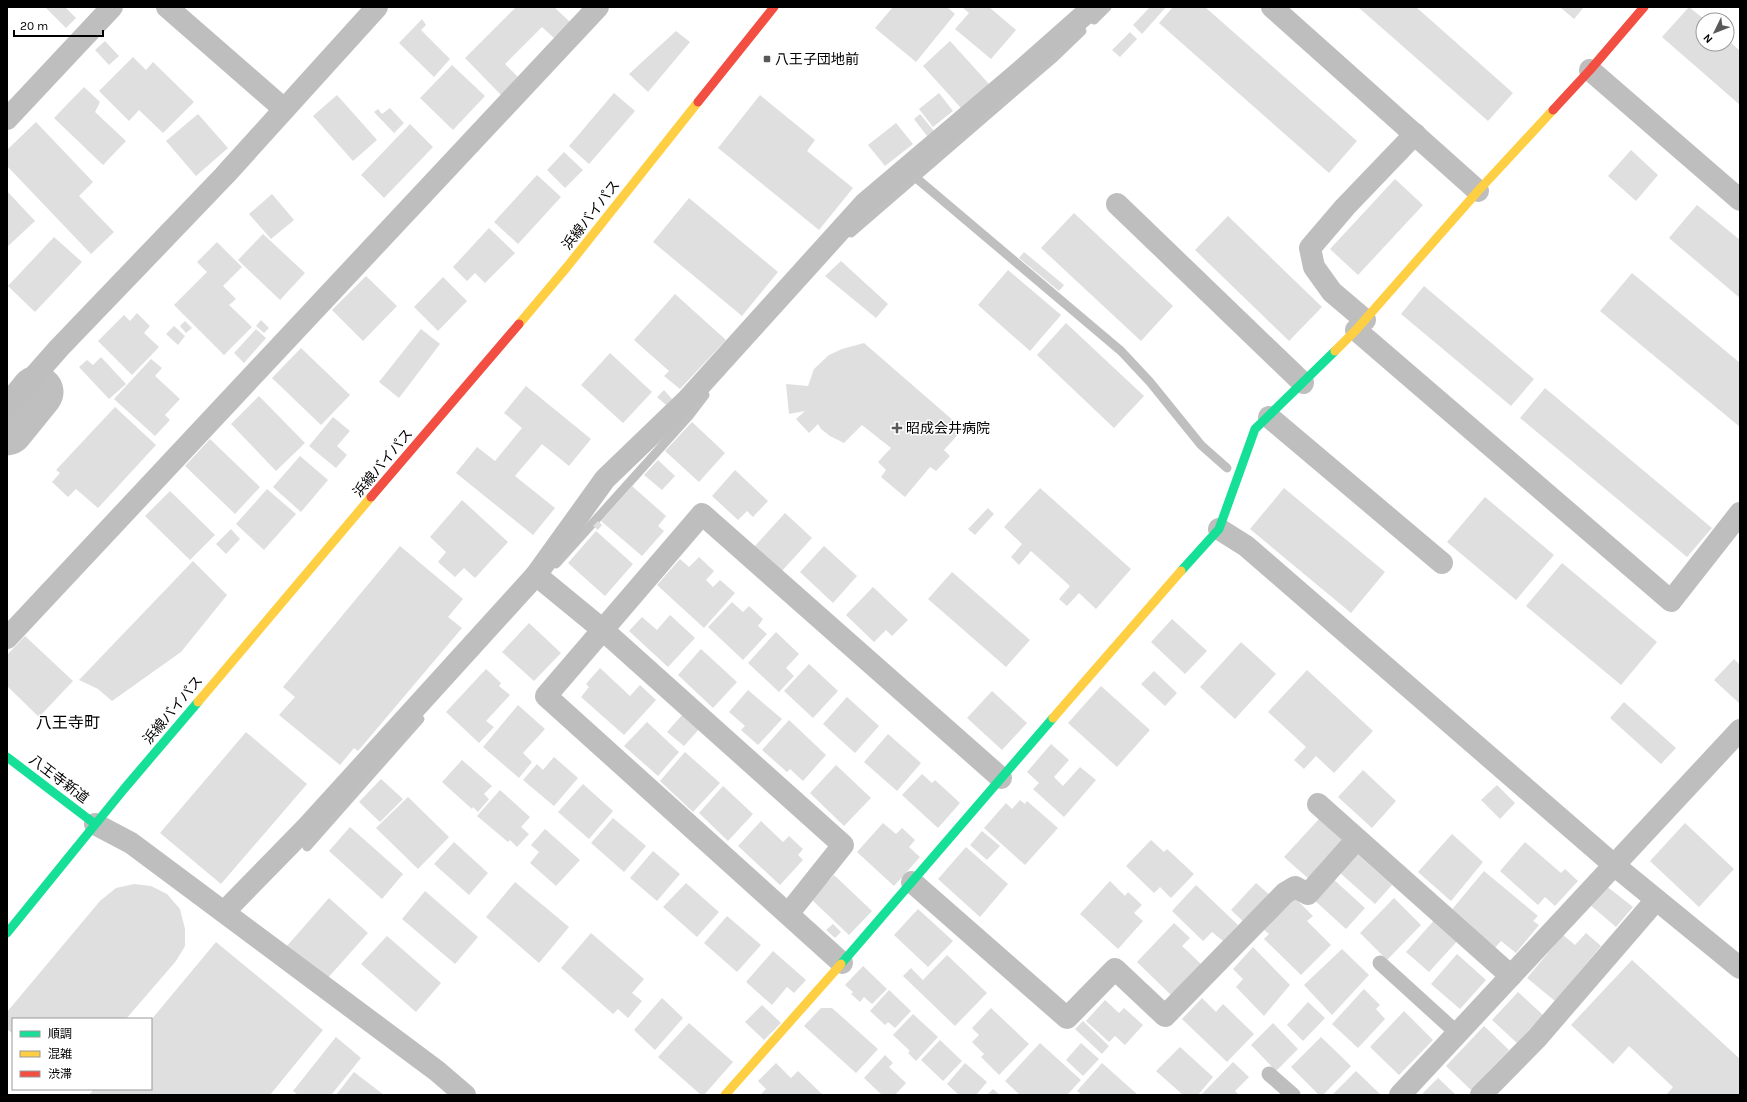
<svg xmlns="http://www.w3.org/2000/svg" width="1747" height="1102" viewBox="0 0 1747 1102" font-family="Karla,'Noto Sans JP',sans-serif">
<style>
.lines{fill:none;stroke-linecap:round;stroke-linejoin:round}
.stream{stroke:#bfbfbf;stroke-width:9}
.river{stroke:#bfbfbf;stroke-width:53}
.building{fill:#dfdfdf}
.lane{stroke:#bebebe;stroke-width:15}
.street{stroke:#bebebe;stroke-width:22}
.fast{stroke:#16e098;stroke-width:9}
.slow{stroke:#ffcf43;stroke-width:9}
.jam{stroke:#f24e42;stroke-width:9}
.poi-dot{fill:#595959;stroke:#fff;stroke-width:1.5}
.labels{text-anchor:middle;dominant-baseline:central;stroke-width:3;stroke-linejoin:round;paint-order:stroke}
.poi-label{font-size:14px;fill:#000;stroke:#fff;text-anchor:start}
.street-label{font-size:14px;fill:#000;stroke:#fff}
.quarter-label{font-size:16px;fill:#000;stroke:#fff}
</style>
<rect width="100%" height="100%" fill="#fff"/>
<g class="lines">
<g class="stream">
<polyline points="1094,20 1107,7"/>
<polyline points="915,177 1121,351 1150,382 1201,445 1227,468"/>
<polyline points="851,233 1055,57 1082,31"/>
<polyline points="556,564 689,416 705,395"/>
<polyline points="307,847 420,719"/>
</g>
<polyline class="river" points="7,429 37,392"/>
</g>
<g class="building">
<polygon points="45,7 65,7 76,18 66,28"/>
<polygon points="516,7 554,7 570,22 554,38 542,27 505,64 519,78 502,96 465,58"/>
<polygon points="893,7 947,7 955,14 916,62 875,28"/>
<polygon points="962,7 989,7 1016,30 991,59 955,29 969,13"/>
<polygon points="1150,7 1166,7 1142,34 1133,25"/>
<polygon points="1173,7 1205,7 1357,141 1329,173 1159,23"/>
<polygon points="1358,7 1416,7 1513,93 1488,121"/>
<polygon points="1560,7 1584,7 1574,19"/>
<polygon points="1689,7 1705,20 1703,20 1703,44 1727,44 1727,39 1740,51 1740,105 1662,37"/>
<polygon points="422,19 426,25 421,30 450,59 434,77 399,43"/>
<polygon points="676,31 690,42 648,92 629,74"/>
<polygon points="1130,32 1137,39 1120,57 1112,50"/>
<polygon points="105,41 119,56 109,65 95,50"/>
<polygon points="950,41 989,84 961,108 923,66"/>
<polygon points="133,57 146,70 153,62 194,102 163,133 139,110 129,121 99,91"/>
<polygon points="452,65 485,96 453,130 420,98"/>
<polygon points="84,87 100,102 95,112 126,141 103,165 54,118"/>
<polygon points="614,93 635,111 589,164 569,146"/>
<polygon points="939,93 953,111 933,127 919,109"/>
<polygon points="337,95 377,140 353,161 313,116"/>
<polygon points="760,95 815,140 807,151 853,188 819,230 718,148"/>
<polygon points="390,108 404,123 394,133 374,112 378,109 382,114"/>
<polygon points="198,114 228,148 196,176 166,141"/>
<polygon points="920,114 934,131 927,136 914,119"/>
<polygon points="36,122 93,182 79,196 114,232 91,254 7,166 7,150"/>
<polygon points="896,123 913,144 885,166 868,145"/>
<polygon points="410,124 433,147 384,198 361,175"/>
<polygon points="1631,150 1658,175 1636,201 1608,176"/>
<polygon points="564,152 583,170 565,188 547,170"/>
<polygon points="537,175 561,197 518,244 494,222"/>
<polygon points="1395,179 1423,205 1358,275 1330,249"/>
<polygon points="7,191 35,221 7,247"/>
<polygon points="272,194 294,220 271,239 249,214"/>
<polygon points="689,198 778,272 742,316 653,242"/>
<polygon points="1697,205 1740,240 1740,298 1669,238"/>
<polygon points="1074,213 1173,306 1141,341 1041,248"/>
<polygon points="1228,216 1322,307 1289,341 1195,250"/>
<polygon points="489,228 515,253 485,283 475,273 467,281 453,267"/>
<polygon points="263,234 305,273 280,300 238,260"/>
<polygon points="54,237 82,262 35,312 8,286"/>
<polygon points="217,242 242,267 223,286 236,299 229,305 252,327 224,355 174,305 207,272 197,262"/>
<polygon points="1024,252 1064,285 1059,291 1019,258"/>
<polygon points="841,261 888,304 876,318 825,276"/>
<polygon points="1008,270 1061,315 1030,351 978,305"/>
<polygon points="1632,273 1740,363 1740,427 1600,311"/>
<polygon points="366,276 397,306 363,341 332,310"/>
<polygon points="443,277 467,301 438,331 414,307"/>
<polygon points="1424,286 1534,379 1511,406 1401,314"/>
<polygon points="675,294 726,340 680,389 664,376 669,371 634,340"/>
<polygon points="137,313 150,326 144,333 159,347 132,375 98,341 124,315 130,321"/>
<polygon points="261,320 269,328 264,333 256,326"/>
<polygon points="185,321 192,328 186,333 180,326"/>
<polygon points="1066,323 1144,396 1114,428 1037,355"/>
<polygon points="174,326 185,336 178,345 166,334"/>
<polygon points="256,329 266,338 244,363 234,353"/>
<polygon points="421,329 440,344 399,398 379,382"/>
<polygon points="864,343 963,429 944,450 950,456 936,471 930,467 905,497 881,477 886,470 878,462 891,448 862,425 844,443 830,436 821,429 818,424 809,433 796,419 805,411 789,414 786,384 808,386 814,369 829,355 842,349"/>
<polygon points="301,348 350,395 321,425 272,378"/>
<polygon points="610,353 652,392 623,423 581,385"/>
<polygon points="101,357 126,384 109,399 79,367 87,360 93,365"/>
<polygon points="151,359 162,368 155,376 180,399 165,415 170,420 155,436 114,399"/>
<polygon points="526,386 591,439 569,466 542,444 515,476 555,508 533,535 456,473 477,447 495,461 522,428 504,413"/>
<polygon points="1545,388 1712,528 1687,557 1520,418"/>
<polygon points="664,390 672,399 666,405 657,397"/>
<polygon points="259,396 305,443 276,471 231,424"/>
<polygon points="115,407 156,445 98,508 76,489 68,497 52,482 60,473 56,470"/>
<polygon points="333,417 350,431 337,446 347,455 336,468 309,446"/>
<polygon points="692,422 725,453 699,482 665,451"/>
<polygon points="210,439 260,487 235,514 185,466"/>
<polygon points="300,456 328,480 301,512 273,487"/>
<polygon points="658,460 675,476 662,490 644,475"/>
<polygon points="735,470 768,501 753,517 747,511 738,520 712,496"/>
<polygon points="632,486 666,516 658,526 664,531 642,556 601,521"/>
<polygon points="1040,488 1131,569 1096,609 1079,593 1067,606 1059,599 1070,586 1031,551 1019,565 1011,557 1022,544 1004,527"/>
<polygon points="1284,488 1385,572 1351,613 1250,529"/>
<polygon points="267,489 296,514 264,550 236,524"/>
<polygon points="170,491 215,535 190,560 145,516"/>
<polygon points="1485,497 1554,555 1516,600 1447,542"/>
<polygon points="462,500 508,542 475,578 464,568 455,577 438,562 446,552 430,537"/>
<polygon points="988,508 994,514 975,535 968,529"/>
<polygon points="785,513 812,538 781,572 754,547"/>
<polygon points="598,521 602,525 598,530 593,526"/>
<polygon points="231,529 240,539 226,554 216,544"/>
<polygon points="596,531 633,564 605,596 568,563"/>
<polygon points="400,546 463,599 448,617 462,628 358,751 354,748 340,765 279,715 295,697 283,687"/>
<polygon points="824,546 857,576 833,603 800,572"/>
<polygon points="699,557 714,571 706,580 713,587 720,580 735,593 704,628 657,585 680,559 689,567"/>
<polygon points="193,561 227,595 181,652 112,701 98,689 79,680"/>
<polygon points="1562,563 1657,642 1621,685 1526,606"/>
<polygon points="952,572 1030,640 1006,667 928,599"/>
<polygon points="873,587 908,620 892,636 886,630 874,642 846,615"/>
<polygon points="732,602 743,612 749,606 763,619 758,626 767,634 743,660 708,627"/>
<polygon points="670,615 695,638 668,667 629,631 642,617 657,630"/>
<polygon points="1172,619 1207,651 1185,674 1151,642"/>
<polygon points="529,623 561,653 534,681 502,652"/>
<polygon points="776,632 799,654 786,668 794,676 779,692 748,663"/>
<polygon points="25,636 73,681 39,717 7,686 7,655"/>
<polygon points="1241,642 1276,674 1235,719 1200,687"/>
<polygon points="701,649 737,682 713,708 678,675"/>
<polygon points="1734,659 1740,665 1740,704 1714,680"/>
<polygon points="809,664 838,691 813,718 784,691"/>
<polygon points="600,668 630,696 640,685 656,700 624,735 581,697 589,687 586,684"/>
<polygon points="486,669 501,683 499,686 510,695 486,721 494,727 479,743 446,712"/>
<polygon points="1307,670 1373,731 1334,773 1316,756 1304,769 1294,760 1306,747 1268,712"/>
<polygon points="1154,671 1177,693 1165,706 1141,684"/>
<polygon points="1101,686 1150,730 1117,767 1068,723"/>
<polygon points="748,690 782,719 758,745 741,730 745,726 729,712"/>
<polygon points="992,691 1027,723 1002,750 967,718"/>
<polygon points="847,697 879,726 855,753 823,724"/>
<polygon points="1624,702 1676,748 1661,764 1610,718"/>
<polygon points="518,705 545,729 523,753 532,762 519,778 483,747"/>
<polygon points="683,714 700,728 684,746 667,732"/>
<polygon points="789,720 826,755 803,781 790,769 787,772 762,750"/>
<polygon points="647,722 679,752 658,776 624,746"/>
<polygon points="246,732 307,784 221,884 160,833"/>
<polygon points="888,734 921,763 897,791 864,762"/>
<polygon points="1051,744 1069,760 1054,777 1063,786 1080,767 1096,780 1064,817 1033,789 1039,783 1027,772"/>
<polygon points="685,752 720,783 693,812 660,781"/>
<polygon points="554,757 578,778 554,806 523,780 537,764 543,770"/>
<polygon points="462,760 492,786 484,794 489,799 478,812 473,807 472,809 442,782"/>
<polygon points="836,765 871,798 844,826 810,793"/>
<polygon points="1363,770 1396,801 1372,828 1338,797"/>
<polygon points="922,774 932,783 935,780 960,803 938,828 902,795"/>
<polygon points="381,779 403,799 380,822 359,802"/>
<polygon points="583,784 613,811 589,839 558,812"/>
<polygon points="1497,785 1515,803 1500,819 1481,800"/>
<polygon points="723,786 753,814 728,841 699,813"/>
<polygon points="500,790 530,817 521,827 529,834 517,847 510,840 508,842 477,816"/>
<polygon points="408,797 449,837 418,869 376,828"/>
<polygon points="1020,800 1025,804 1027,801 1058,828 1025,865 984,828 1006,803 1012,809"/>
<polygon points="613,818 646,846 624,872 591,843"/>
<polygon points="1319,819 1344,842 1310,880 1284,857"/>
<polygon points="761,821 783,842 789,836 803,849 798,855 803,860 780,885 738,846"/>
<polygon points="883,823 896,834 902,828 915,840 909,847 920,857 894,886 857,852"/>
<polygon points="1685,823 1734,869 1699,907 1650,861"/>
<polygon points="350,827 403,874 382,899 329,851"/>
<polygon points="545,829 580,860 556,886 530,863 539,852 531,845"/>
<polygon points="982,831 1000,846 987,860 970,845"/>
<polygon points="1452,834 1483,862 1451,901 1418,872"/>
<polygon points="1151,840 1164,852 1167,849 1194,874 1171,898 1160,887 1154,893 1126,866"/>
<polygon points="454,842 488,873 469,895 434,864"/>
<polygon points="1525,842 1561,873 1565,869 1578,881 1555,906 1545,897 1538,905 1500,871"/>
<polygon points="966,847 1008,884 980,917 938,879"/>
<polygon points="653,851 680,874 657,901 630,878"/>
<polygon points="1356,853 1392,885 1375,904 1339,872"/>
<polygon points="1484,871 1538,916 1533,921 1539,925 1516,953 1501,941 1493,950 1449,913"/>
<polygon points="834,875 872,911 849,935 811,899"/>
<polygon points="1332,878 1365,908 1346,929 1313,899"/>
<polygon points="1110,881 1125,896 1128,892 1142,905 1134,913 1143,921 1118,949 1080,914"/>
<polygon points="515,882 569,927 539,963 486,917"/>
<polygon points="686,883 719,912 697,937 663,907"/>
<polygon points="1256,883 1271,896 1246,924 1231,910"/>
<polygon points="134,884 151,886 167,894 180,909 185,929 185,946 176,961 126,1019 13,1019 13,1034 7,1029 7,1012 100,901 116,888"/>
<polygon points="1196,885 1238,925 1223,941 1212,932 1203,941 1172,911"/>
<polygon points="1605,885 1633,907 1616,927 1589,904"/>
<polygon points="425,891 478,937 455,964 402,919"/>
<polygon points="1294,897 1313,916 1307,921 1331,945 1301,975 1264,939 1269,934 1263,929"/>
<polygon points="329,898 368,933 326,980 287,946"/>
<polygon points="1394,898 1421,925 1387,960 1360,933"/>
<polygon points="918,909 953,941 928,967 894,935"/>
<polygon points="727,916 761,945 737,972 704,943"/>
<polygon points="1437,917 1460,938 1429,972 1406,952"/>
<polygon points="1174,923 1190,938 1182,946 1202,965 1172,996 1137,962"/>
<polygon points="833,924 841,932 835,938 826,930"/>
<polygon points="591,933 644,979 632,993 642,1001 628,1018 618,1009 613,1014 561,968"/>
<polygon points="1586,933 1601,946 1555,1001 1527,978 1563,935 1575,945"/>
<polygon points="387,936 441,983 416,1012 361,964"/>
<polygon points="216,942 323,1030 270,1095 89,1095 94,1089 151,1089 151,1020"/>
<polygon points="1253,947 1290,985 1264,1016 1236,987 1243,979 1233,969"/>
<polygon points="1342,949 1369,975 1332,1015 1304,985"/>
<polygon points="773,951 806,980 794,993 787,987 772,1005 746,982"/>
<polygon points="1457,954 1486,980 1460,1009 1431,984"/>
<polygon points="947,955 987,993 955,1026 903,976 911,968 923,980"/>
<polygon points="1632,960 1740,1059 1740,1095 1666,1095 1673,1087 1629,1046 1613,1064 1571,1025"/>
<polygon points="863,966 887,989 872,1004 864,997 860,1002 851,994 853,992 845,985"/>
<polygon points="1364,989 1380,1005 1376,1009 1385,1019 1358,1048 1332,1024"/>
<polygon points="889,990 911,1011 895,1028 888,1022 885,1025 870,1011"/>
<polygon points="1518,992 1543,1015 1517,1043 1492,1020"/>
<polygon points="662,998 683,1018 655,1050 634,1030"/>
<polygon points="1202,998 1216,1012 1223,1004 1254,1034 1227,1062 1182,1019"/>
<polygon points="1105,1000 1119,1013 1124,1008 1143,1025 1125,1045 1115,1036 1109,1042 1086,1021"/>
<polygon points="1308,1002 1325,1018 1303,1041 1287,1025"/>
<polygon points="762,1005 781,1023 764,1040 745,1022"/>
<polygon points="821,1008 832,1008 878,1049 856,1073 804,1026"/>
<polygon points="991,1008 1029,1044 999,1075 981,1057 984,1054 972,1042 979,1035 972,1028"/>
<polygon points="1404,1011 1433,1040 1399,1075 1370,1047"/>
<polygon points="913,1014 938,1037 916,1061 908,1053 910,1051 893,1035"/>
<polygon points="1083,1021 1109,1046 1102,1054 1075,1029"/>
<polygon points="689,1023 733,1062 704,1095 701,1095 658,1057"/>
<polygon points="1273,1023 1298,1049 1276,1071 1251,1045"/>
<polygon points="1484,1026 1509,1050 1471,1090 1446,1066"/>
<polygon points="336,1037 361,1058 331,1095 298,1095 293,1091"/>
<polygon points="1321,1037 1351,1066 1323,1095 1319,1095 1291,1067"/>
<polygon points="940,1040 962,1061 943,1081 921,1060"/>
<polygon points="1040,1043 1081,1080 1067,1095 1020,1095 1005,1081"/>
<polygon points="1081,1043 1099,1059 1083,1076 1066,1060"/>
<polygon points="1180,1047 1213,1077 1198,1095 1183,1095 1156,1071"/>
<polygon points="885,1055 893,1063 889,1067 906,1083 895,1095 882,1095 864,1078"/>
<polygon points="1233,1062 1249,1077 1235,1091 1239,1095 1201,1095"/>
<polygon points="776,1063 791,1078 798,1071 823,1095 762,1095 761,1094 766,1089 758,1081"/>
<polygon points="965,1063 987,1082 976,1095 959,1095 947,1084"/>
<polygon points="1102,1063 1138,1095 1082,1095 1077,1091"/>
<polygon points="1356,1071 1381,1095 1332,1095"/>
<polygon points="354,1072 384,1095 336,1095"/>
<polygon points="1438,1078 1456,1095 1421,1095"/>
<polygon points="993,1089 1000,1095 987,1095"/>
</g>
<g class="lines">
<g class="lane">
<polyline points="1380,963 1457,1033"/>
<polyline points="1269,1074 1293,1095"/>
</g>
<g class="street">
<polyline points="167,7 284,109"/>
<polyline points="1272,7 1478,191"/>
<polyline points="1590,70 1740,200"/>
<polyline points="7,119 112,7"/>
<polyline points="1117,204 1303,383"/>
<polyline points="1365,320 1332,292 1314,267 1310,248 1345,207 1415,134"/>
<polyline points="1356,330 1671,601 1740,513"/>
<polyline points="7,407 59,348 225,175 377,7"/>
<polyline points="1269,417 1442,563"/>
<polyline points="1219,529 1246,546 1614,865 1740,968"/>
<polyline points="536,575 603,630 843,845 788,914"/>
<polyline points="7,638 598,7"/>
<polyline points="1318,804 1511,976"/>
<polyline points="95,824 131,843 437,1071 465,1095"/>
<polyline points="912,882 1067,1018 1115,969 1165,1016 1285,893 1295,887 1308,894 1357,839"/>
<polyline points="224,912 308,826 536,575 605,479 686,401 864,204 1015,76 1093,7"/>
<polyline points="842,963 546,696 702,514 1001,778"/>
<polyline points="1400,1095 1740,730"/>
<polyline points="1481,1095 1537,1038 1656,900"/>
</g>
<g class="fast">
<polyline points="1181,571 1219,529 1255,429 1335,351"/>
<polyline points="7,757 95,824"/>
<polyline points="7,933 124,789 198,702"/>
<polyline points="841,964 1053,718"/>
</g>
<g class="slow">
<polyline points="519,324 567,267 698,102"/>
<polyline points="1335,351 1356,330 1478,191 1553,110"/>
<polyline points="198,702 371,497"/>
<polyline points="1053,718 1181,571"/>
<polyline points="725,1095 841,964"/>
</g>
<g class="jam">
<polyline points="698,102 774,7"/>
<polyline points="1553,110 1590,70 1644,7"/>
<polyline points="371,497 519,324"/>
</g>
</g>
<g class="poi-dot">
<rect x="763" y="55" width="8" height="8" rx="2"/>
<path d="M895 422h4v4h4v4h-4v4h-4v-4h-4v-4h4z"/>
</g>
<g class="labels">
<g class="poi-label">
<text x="775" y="59">八王子団地前</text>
<text x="906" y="428">昭成会井病院</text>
</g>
<g class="street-label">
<text transform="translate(591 215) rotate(-52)">浜線バイパス</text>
<text transform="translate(383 463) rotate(-50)">浜線バイパス</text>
<text transform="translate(173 710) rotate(-50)">浜線バイパス</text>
<text transform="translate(59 779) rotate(37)">八王寺新道</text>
</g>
<g class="quarter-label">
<text x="68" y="722">八王寺町</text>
</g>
</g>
<rect width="1747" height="1102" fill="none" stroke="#000000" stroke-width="16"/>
<rect x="12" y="1018" width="140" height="72" fill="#ffffff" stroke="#999999"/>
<rect x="20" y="1031" width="20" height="6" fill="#16e098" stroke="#999999"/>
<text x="48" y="1038" font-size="12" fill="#000000">順調</text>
<rect x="20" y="1051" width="20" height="6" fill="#ffcf43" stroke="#999999"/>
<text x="48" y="1058" font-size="12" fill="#000000">混雑</text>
<rect x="20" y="1071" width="20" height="6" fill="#f24e42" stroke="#999999"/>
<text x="48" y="1078" font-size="12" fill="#000000">渋滞</text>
<g transform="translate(1715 32) rotate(227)"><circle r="19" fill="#ffffff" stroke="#999999"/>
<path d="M0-3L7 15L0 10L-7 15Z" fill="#595959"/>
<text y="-6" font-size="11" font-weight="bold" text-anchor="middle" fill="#000000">N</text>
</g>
<path d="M14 30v6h89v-6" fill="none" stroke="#000000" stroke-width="2"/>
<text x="20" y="30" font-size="12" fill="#000000" stroke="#ffffff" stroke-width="3" paint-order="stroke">20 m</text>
</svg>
